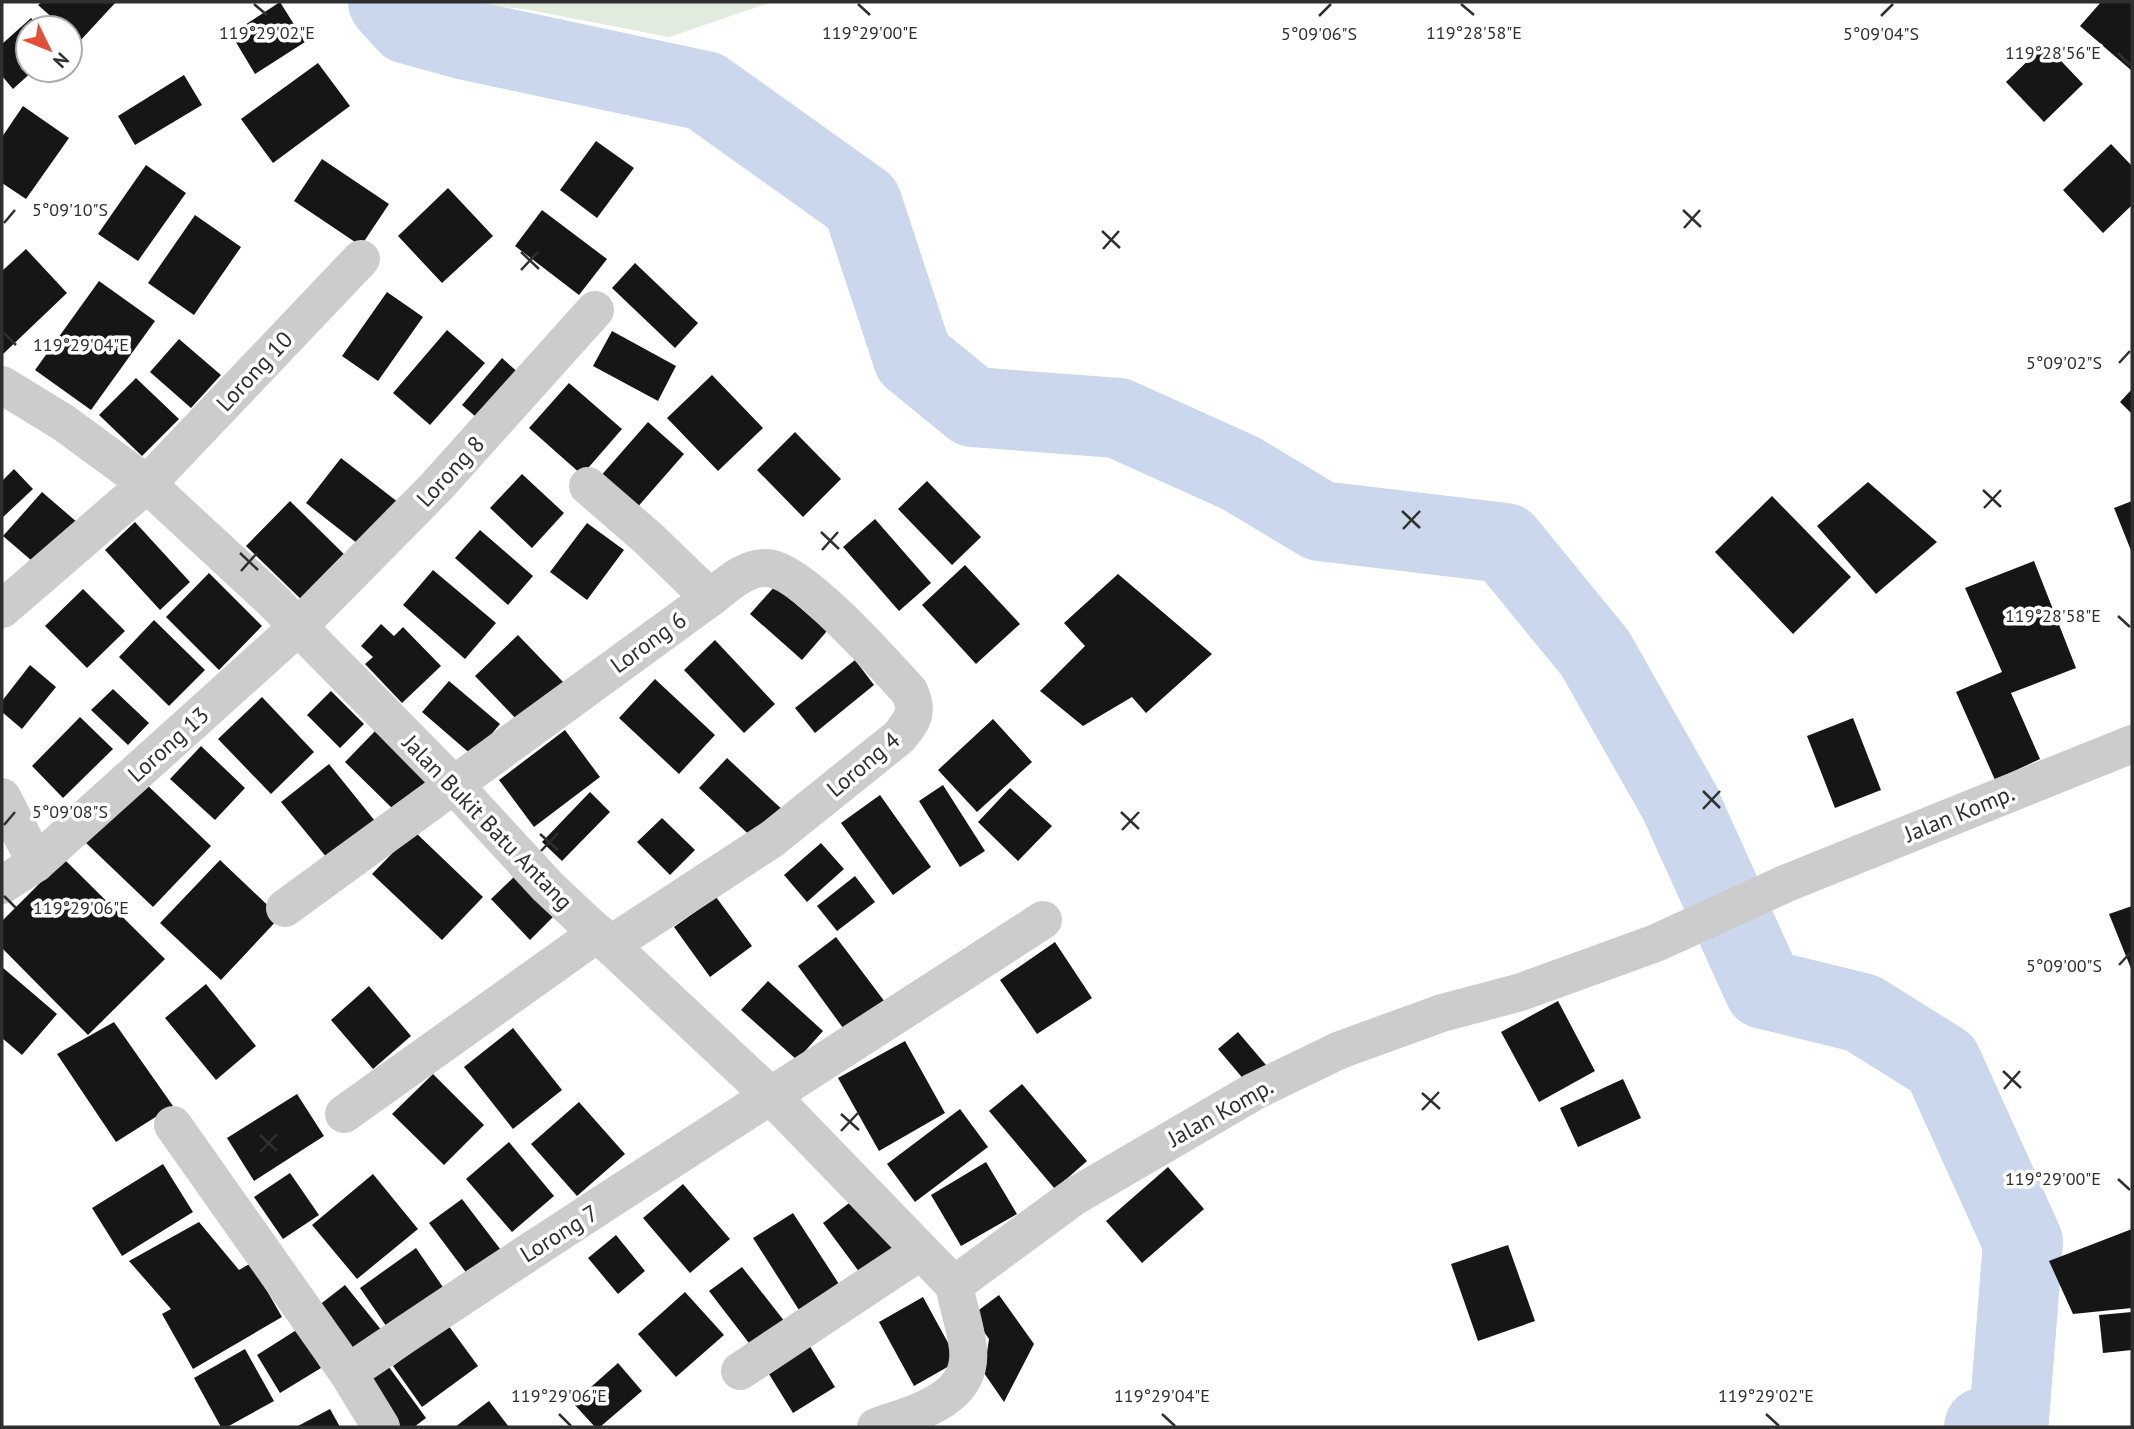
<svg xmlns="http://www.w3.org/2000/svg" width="2134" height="1429" viewBox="0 0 2134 1429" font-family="'PT Sans',sans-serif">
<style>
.green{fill:#e2ecde}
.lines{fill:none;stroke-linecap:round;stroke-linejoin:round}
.river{stroke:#cad7ec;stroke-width:80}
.building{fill:#161616}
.minor{stroke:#ccc;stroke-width:38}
.ticks{fill:none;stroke:#2f2f2f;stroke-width:2.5}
.labels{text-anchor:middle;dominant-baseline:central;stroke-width:7;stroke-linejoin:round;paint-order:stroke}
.street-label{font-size:23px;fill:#2f2f2f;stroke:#fff}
.ticks-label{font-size:18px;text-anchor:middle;fill:#2f2f2f;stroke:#fff;stroke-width:7;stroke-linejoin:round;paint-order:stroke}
</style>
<rect width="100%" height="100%" fill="#fff"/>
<polygon class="green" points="444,2 772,2 669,37 524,9"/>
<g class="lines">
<polyline class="river" points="388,2 408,24 466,40 705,91 862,203 913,358 973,407 1118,418 1240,473 1320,521 1505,543 1595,653 1679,801 1764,989 1862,1013 1942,1063 2023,1242 2009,1419 1984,1427"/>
</g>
<g class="building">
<polygon points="42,2 116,2 79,42 70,33 70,28 64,28 38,5"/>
<polygon points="280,2 305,42 255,74 231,34"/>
<polygon points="2101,2 2132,2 2132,71 2080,26"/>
<polygon points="31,18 41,28 28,28 28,70 34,70 13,89 2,76 2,44"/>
<polygon points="2045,44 2083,84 2044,122 2006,82"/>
<polygon points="318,63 350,106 273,163 241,119"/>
<polygon points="184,75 202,105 135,145 118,116"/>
<polygon points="23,106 69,138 26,199 2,183 2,137"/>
<polygon points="596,141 634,168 597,218 560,190"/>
<polygon points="2111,144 2132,166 2132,205 2103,233 2063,190"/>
<polygon points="322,159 389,204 361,246 294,201"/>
<polygon points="146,165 186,193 138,261 98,234"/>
<polygon points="448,188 493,236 442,283 398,236"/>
<polygon points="542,210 607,259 579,295 515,246"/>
<polygon points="195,215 241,247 194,315 148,283"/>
<polygon points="26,249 67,293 2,355 2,271"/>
<polygon points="635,263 698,323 675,348 612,288"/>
<polygon points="99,281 155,321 91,410 35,370"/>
<polygon points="387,292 423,317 378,381 342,356"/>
<polygon points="447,330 485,363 430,425 393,393"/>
<polygon points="612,331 676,366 658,401 593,366"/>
<polygon points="179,339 221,375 191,408 150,372"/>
<polygon points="502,358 522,376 482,422 462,405"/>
<polygon points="712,375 763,428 718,471 667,418"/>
<polygon points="136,378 179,419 142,456 99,415"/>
<polygon points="569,383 622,429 582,475 529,428"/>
<polygon points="2132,389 2132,414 2120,402"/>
<polygon points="648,422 684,454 635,510 599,478"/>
<polygon points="795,432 841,479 803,517 757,470"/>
<polygon points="341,458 403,506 367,551 306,503"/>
<polygon points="14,469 33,489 2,518 2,481"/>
<polygon points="522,474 564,513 532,548 490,508"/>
<polygon points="927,481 981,537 952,565 898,509"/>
<polygon points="1868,482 1937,542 1876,594 1817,526"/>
<polygon points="42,492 78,523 39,567 3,536"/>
<polygon points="1772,496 1851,577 1793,634 1715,552"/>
<polygon points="290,501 351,561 308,606 246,546"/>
<polygon points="2132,501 2132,553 2114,508"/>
<polygon points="875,519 931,583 899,611 843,547"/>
<polygon points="135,522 190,582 160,610 105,550"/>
<polygon points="587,523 624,550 587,600 550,572"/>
<polygon points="480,530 533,576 508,605 455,558"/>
<polygon points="2034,561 2076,668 2011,693 2040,759 1995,780 1956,692 2002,672 1965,588"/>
<polygon points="965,565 1020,624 976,664 922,605"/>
<polygon points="433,570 496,623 465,659 403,605"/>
<polygon points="209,573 262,626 219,670 166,617"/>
<polygon points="1118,574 1212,654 1146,713 1132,697 1083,726 1040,691 1085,646 1064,623"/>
<polygon points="775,586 827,631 802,660 750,614"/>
<polygon points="83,589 125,631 87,668 45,626"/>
<polygon points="154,620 205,670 169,706 119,657"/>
<polygon points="381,624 394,636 403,627 441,666 402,703 365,664 373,657 361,646"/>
<polygon points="518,635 566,685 523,726 475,676"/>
<polygon points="715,640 775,704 744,733 684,670"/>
<polygon points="855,660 874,685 815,733 795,708"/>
<polygon points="30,665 56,687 22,729 2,712 2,701"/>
<polygon points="655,679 715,735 679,774 619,718"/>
<polygon points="449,681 500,724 473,756 422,712"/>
<polygon points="113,689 149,723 128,745 91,710"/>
<polygon points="331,691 364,724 340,748 307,715"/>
<polygon points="262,697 314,752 271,794 218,739"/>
<polygon points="80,717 113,749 63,798 32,766"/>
<polygon points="1853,718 1881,790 1835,808 1807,736"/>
<polygon points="993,719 1032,762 977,812 938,770"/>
<polygon points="378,728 430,778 396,812 345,762"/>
<polygon points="565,730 600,777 534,827 499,780"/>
<polygon points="201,746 245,788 215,820 170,779"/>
<polygon points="727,758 786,813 758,843 699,788"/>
<polygon points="329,764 379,826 332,864 281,802"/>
<polygon points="144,782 211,846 153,907 86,843"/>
<polygon points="943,785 985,851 960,867 919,801"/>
<polygon points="1010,788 1052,826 1018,861 978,822"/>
<polygon points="590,792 610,812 562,861 542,842"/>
<polygon points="880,795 931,867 893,895 841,823"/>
<polygon points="662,818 695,850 670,875 637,842"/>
<polygon points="414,831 483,897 442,940 372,874"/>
<polygon points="821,843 844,869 807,902 784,875"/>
<polygon points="64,859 165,959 88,1035 2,948 2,921"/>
<polygon points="220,860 280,917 221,980 160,923"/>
<polygon points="515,876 554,916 530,940 491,899"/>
<polygon points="855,876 875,902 837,931 817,906"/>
<polygon points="716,897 752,946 710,977 674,927"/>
<polygon points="2132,906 2132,971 2109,914"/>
<polygon points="836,937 891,1010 851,1039 798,966"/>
<polygon points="1055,942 1092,998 1037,1034 1000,980"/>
<polygon points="2,967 57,1014 22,1055 2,1038"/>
<polygon points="768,981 823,1031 797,1060 741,1010"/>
<polygon points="206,984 256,1046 216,1080 165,1018"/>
<polygon points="369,986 411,1036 373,1069 331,1020"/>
<polygon points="1558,1001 1595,1071 1539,1102 1501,1032"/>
<polygon points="114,1022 173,1106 116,1142 57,1054"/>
<polygon points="513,1028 562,1090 513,1129 464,1067"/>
<polygon points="1238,1032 1266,1065 1246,1082 1218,1049"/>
<polygon points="905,1041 945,1113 879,1151 838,1078"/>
<polygon points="433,1074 484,1125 444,1165 392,1114"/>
<polygon points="1623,1079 1641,1118 1578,1147 1560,1108"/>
<polygon points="1022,1084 1087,1161 1055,1189 989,1111"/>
<polygon points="297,1094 324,1136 254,1181 227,1138"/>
<polygon points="579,1102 625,1154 577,1196 531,1144"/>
<polygon points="960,1109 988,1147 915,1202 887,1164"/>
<polygon points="509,1142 554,1196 512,1232 466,1179"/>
<polygon points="986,1162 1017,1214 961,1246 931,1195"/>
<polygon points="163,1164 193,1212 122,1256 92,1208"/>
<polygon points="1168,1167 1204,1209 1142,1263 1106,1221"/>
<polygon points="290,1173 319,1215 283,1239 254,1197"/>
<polygon points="373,1174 418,1229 357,1279 312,1225"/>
<polygon points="683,1184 730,1239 690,1273 643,1218"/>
<polygon points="857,1197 897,1251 863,1277 823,1223"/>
<polygon points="462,1199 507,1258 474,1283 429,1223"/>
<polygon points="793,1213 839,1284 799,1310 753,1238"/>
<polygon points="199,1222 239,1270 251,1263 282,1317 193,1369 162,1314 171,1309 129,1261"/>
<polygon points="2132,1229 2132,1308 2073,1314 2049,1261"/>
<polygon points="616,1235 645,1271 618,1294 588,1258"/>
<polygon points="1508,1245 1535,1321 1478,1341 1451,1264"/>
<polygon points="416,1248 447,1293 391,1333 360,1288"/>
<polygon points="742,1267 785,1322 752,1347 709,1291"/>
<polygon points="345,1285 383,1332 346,1360 309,1313"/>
<polygon points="685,1292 724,1335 676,1377 638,1334"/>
<polygon points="999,1295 1034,1344 1004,1402 984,1373 989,1339 972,1315"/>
<polygon points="923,1297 958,1361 914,1386 879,1322"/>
<polygon points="2132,1312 2132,1350 2103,1353 2099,1315"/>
<polygon points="448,1325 478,1366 422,1407 393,1366"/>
<polygon points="298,1329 321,1368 280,1393 257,1355"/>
<polygon points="806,1340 835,1387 793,1413 764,1366"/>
<polygon points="245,1349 274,1401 227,1427 221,1427 194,1378"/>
<polygon points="386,1363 426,1418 414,1427 393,1427 361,1381"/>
<polygon points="618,1363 642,1391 600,1427 595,1427 573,1403"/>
<polygon points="489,1401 509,1427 455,1427"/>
<polygon points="330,1409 340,1427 296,1427"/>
</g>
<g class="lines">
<g class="minor">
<polyline points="2,385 64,423 147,484 270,598 453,784 548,887 772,1097 954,1285"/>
<polyline points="2,609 147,484 361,259"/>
<polyline points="2,797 36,863"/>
<polyline points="2,885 36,863 299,626 436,487 595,310"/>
<polyline points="285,908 710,598 649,539 588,486"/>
<path d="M610,945L772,839L899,737C913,720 919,712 909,691C884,664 800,568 766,568C745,567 726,586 710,598"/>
<polyline points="344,1114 598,933"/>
<polyline points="173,1125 348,1373"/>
<polyline points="740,1371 921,1251"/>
<path d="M381,1427L348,1373C576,1218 811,1071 1043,920"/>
<path d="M876,1427C914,1413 973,1401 968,1349C966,1328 958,1306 954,1285L1075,1196L1255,1091L1340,1050L1442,1013L1521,992L1656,943L1787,883L2132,744"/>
</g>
</g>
<path class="ticks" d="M254,4L267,15M858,4L870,15M1461,4L1474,15M1319,16L1331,4M1881,16L1893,4M2118,53L2130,65M1683,210L1701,227M4,223L15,210M1684,228L1700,210M1102,231L1120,248M1103,249L1119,231M521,252L539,269M521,270L538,252M4,333L16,345M2119,363L2130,351M1983,490L2001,507M1984,508L2001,490M1402,511L1420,528M1403,529L1420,511M821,532L839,549M822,550L838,532M240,553L258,570M241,571L257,553M2118,616L2130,627M1703,791L1720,808M1703,809L1720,791M1121,812L1139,829M4,825L15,812M1122,830L1139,812M540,834L558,850M541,851L558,833M4,896L16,908M2119,965L2130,953M2003,1071L2021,1088M2004,1089L2020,1071M1422,1093L1440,1109M1422,1110L1439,1092M841,1114L859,1130M841,1131L858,1113M260,1135L277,1151M260,1152L277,1134M2118,1179L2130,1190M559,1414L571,1426M1162,1414L1175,1426M1766,1414L1779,1426"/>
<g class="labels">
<g class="street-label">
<text transform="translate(254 371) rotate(-47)">Lorong 10</text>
<text transform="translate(450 471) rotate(-47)">Lorong 8</text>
<text transform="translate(648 642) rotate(-36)">Lorong 6</text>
<text transform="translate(168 744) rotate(-42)">Lorong 13</text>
<text transform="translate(863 764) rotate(-40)">Lorong 4</text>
<text transform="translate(1959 813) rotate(-22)">Jalan Komp.</text>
<text transform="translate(488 822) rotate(46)">Jalan Bukit Batu Antang</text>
<text transform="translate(1220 1112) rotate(-29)">Jalan Komp.</text>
<text transform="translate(559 1233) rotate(-32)">Lorong 7</text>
</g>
</g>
<g class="ticks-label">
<text x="267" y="39">119°29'02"E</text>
<text x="870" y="39">119°29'00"E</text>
<text x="1474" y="39">119°28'58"E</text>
<text x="1319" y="40">5°09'06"S</text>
<text x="1881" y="40">5°09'04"S</text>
<text x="2053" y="59">119°28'56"E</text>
<text x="70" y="216">5°09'10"S</text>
<text x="81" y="351">119°29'04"E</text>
<text x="2064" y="369">5°09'02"S</text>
<text x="2053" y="622">119°28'58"E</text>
<text x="70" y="818">5°09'08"S</text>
<text x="81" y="914">119°29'06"E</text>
<text x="2064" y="972">5°09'00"S</text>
<text x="2053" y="1185">119°29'00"E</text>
<text x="559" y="1402">119°29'06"E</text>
<text x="1162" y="1402">119°29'04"E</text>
<text x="1766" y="1402">119°29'02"E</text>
</g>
<rect width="2134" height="1429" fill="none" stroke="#2f2f2f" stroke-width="7"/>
<g transform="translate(49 49) rotate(133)"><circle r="33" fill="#ffffff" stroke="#acacac" stroke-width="2"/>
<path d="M0-5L12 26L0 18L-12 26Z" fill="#e24f36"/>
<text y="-10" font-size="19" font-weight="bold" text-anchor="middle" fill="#2f2f2f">N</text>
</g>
</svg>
